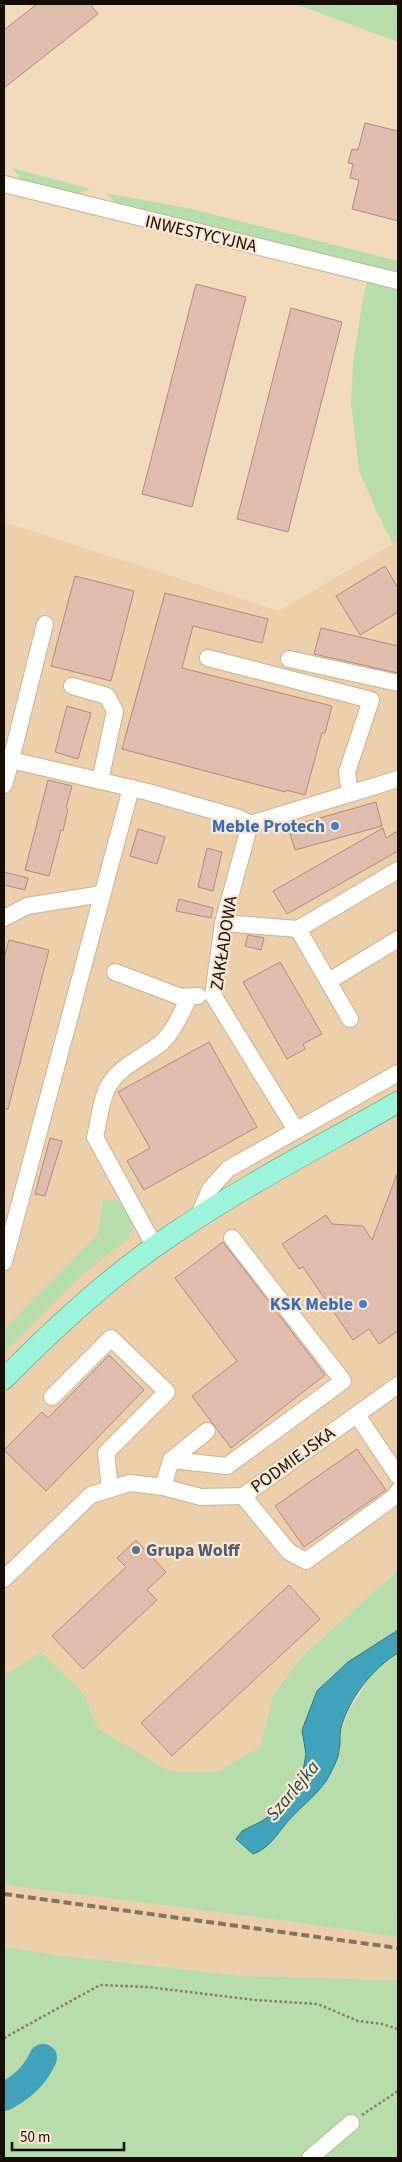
<svg xmlns="http://www.w3.org/2000/svg" width="402" height="2162" viewBox="0 0 402 2162" font-family="'Source Sans 3',sans-serif">
<style>
.built{fill:#edcfa9}
.green{fill:#b7ddaa}
.water{fill:#42a3bc;stroke:#357685}
.lines{fill:none;stroke-linecap:round;stroke-linejoin:round}
.river{stroke:#42a3bc;stroke-width:28}
.building{fill:#e1bbab;stroke:#af8b7c}
.minor-casing{stroke:#ccb395;stroke-width:18}
.major-casing{stroke:#429f80;stroke-width:22}
.path{stroke:#8b7a65;stroke-width:2.5;stroke-dasharray:2.5 2.5;stroke-linecap:butt}
.minor{stroke:#fff;stroke-width:16}
.major{stroke:#9cf4db;stroke-width:21}
.rail{stroke:#857460;stroke-width:4;stroke-dasharray:8 4;stroke-linecap:butt}
.shop-dot{fill:#3f7fe0;stroke:#fde8cf;stroke-width:2}
.service-dot{fill:#5c6f8a;stroke:#fde8cf;stroke-width:2}
.labels{text-anchor:middle;dominant-baseline:central;stroke-width:4.5;stroke-linejoin:round;paint-order:stroke}
.street-label{font-size:18px;fill:#160d04;stroke:#fde8cf}
.shop-label{font-size:18px;font-weight:bold;fill:#366cbe;stroke:#fde8cf;text-anchor:end}
.service-label{font-size:18px;font-weight:bold;fill:#4e5e75;stroke:#fde8cf;text-anchor:start}
.water-label{font-size:19px;font-style:italic;fill:#1f4a55;stroke:#fde8cf}
</style>
<rect width="100%" height="100%" fill="#f3dabb"/>
<g class="built">
<polygon points="4,522 279,611 398,541 398,1570 300,1657 273,1695 260,1747 217,1772 169,1771 99,1729 83,1693 41,1652 4,1676"/>
<polygon points="4,1885 279,1920 398,1937 398,1980 243,1976 65,1956 4,1947"/>
</g>
<g class="green">
<polygon points="296,4 398,4 398,42"/>
<polygon points="12,168 90,189 78,194 22,180"/>
<polygon points="106,193 192,209 398,261 398,272 117,204"/>
<polygon points="367,282 398,290 398,541 393,544 375,508 359,470 351,404 353,362 363,299"/>
<polygon points="103,1200 121,1200 132,1214 133,1229 128,1239 85,1272 4,1353 4,1329 98,1234"/>
<polygon points="398,1570 398,1630 348,1662 317,1691 302,1730 306,1754 302,1776 298,1784 273,1813 262,1821 242,1831 269,1845 289,1820 307,1803 329,1776 339,1751 339,1738 348,1712 373,1672 398,1653 398,1937 279,1920 4,1885 4,1676 41,1652 83,1693 99,1729 169,1771 217,1772 260,1747 273,1695 301,1657"/>
<polygon points="4,1947 65,1956 243,1976 398,1980 398,2158 321,2158 344,2120 300,2158 4,2158"/>
</g>
<path class="water" d="M398,1630V1653C373,1668 349,1698 341,1728C339,1736 341,1743 339,1750C339,1757 334,1766 331,1772C322,1792 302,1805 288,1821C277,1834 270,1848 253,1854L236,1839L242,1831L262,1821L273,1813L298,1784L302,1776L306,1754L302,1730L317,1691L348,1662Z"/>
<g class="lines">
<path class="river" d="M4,2097C22,2087 34,2077 43,2058"/>
</g>
<g class="building">
<polygon points="37,4 90,4 98,14 4,88 4,30"/>
<polygon points="365,123 398,131 398,221 352,209 359,180 350,178 353,164 348,163 352,149 358,150"/>
<polygon points="196,284 246,297 192,507 142,494"/>
<polygon points="291,308 342,322 288,532 237,519"/>
<polygon points="385,566 398,588 398,612 360,635 336,596"/>
<polygon points="75,576 134,591 111,681 51,666"/>
<polygon points="165,593 268,619 262,643 193,626 182,668 332,706 325,733 322,733 305,795 286,790 285,792 122,749"/>
<polygon points="321,628 398,646 398,673 314,654"/>
<polygon points="67,706 91,713 78,759 55,752"/>
<polygon points="48,780 72,786 66,808 68,809 63,831 61,830 49,876 25,870"/>
<polygon points="376,802 382,826 295,850 288,827"/>
<polygon points="383,828 386,838 398,831 398,851 287,914 273,891"/>
<polygon points="138,829 165,837 157,864 130,856"/>
<polygon points="207,848 222,852 213,891 198,887"/>
<polygon points="4,872 28,878 25,890 4,885"/>
<polygon points="179,899 213,908 211,918 176,911"/>
<polygon points="248,935 264,938 261,950 245,946"/>
<polygon points="9,940 49,950 8,1109 4,1109 4,958"/>
<polygon points="280,962 322,1034 303,1044 305,1049 287,1059 243,982"/>
<polygon points="209,1042 257,1127 144,1190 127,1161 150,1148 118,1092"/>
<polygon points="50,1138 62,1141 45,1196 35,1194"/>
<polygon points="397,1174 398,1331 379,1344 369,1329 353,1340 303,1267 299,1269 282,1244 326,1215 332,1224 363,1226 372,1240"/>
<polygon points="223,1242 325,1375 231,1448 192,1396 237,1361 175,1278"/>
<polygon points="109,1355 144,1390 46,1491 4,1450 42,1412 48,1418"/>
<polygon points="357,1449 386,1490 304,1547 275,1506"/>
<polygon points="136,1540 166,1572 147,1590 157,1600 83,1669 52,1636 126,1567 117,1558"/>
<polygon points="289,1585 320,1619 172,1756 141,1723"/>
</g>
<g class="lines">
<defs>
<g id="minor">
<polyline points="4,184 398,281"/>
<polyline points="208,658 371,700 347,772 350,794"/>
<polyline points="289,659 398,683"/>
<polyline points="72,686 107,696 115,711 100,781"/>
<polyline points="11,760 45,624"/>
<polyline points="4,785 11,760 148,792 239,818 250,824"/>
<polyline points="4,918 27,906 102,894"/>
<polyline points="223,923 298,929 350,1019"/>
<polyline points="298,929 398,870"/>
<polyline points="115,972 181,997 198,996"/>
<polyline points="329,981 398,939"/>
<polyline points="296,1130 213,995 223,923 250,824 398,779"/>
<polyline points="198,1218 210,1189 228,1169 398,1073"/>
<path d="M155,1247L95,1137C99,1122 100,1105 106,1091C115,1068 143,1058 161,1043C174,1031 182,1012 189,997"/>
<polyline points="4,1262 131,788"/>
<polyline points="52,1397 111,1338 167,1392 106,1453 110,1489"/>
<polyline points="357,1415 398,1476"/>
<polyline points="171,1460 227,1466 343,1381 232,1238"/>
<polyline points="163,1487 171,1460 207,1431"/>
<polyline points="243,1496 289,1552 306,1561 397,1495 398,1491"/>
<polyline points="4,1579 91,1495 130,1483 163,1487 201,1497 243,1496 398,1385"/>
<polyline points="310,2158 351,2123"/>
</g>
<path id="major" d="M4,1379C56,1326 111,1275 173,1234C245,1185 323,1145 398,1102"/>
</defs>
<use href="#minor" class="minor-casing"/>
<use href="#major" class="major-casing"/>
<g class="path">
<polyline points="4,2038 100,1985 148,1987 255,2000 318,2004 358,2021 382,2024 398,2029"/>
<polyline points="362,2115 398,2091"/>
</g>
<use href="#minor" class="minor"/>
<use href="#major" class="major"/>
<polyline class="rail" points="4,1894 398,1948"/>
</g>
<g class="shop-dot">
<circle cx="335" cy="826" r="5"/>
<circle cx="363" cy="1304" r="5"/>
</g>
<circle class="service-dot" cx="136" cy="1550" r="5"/>
<g class="labels">
<g class="street-label">
<text transform="translate(201 234) rotate(13)">INWESTYCYJNA</text>
<text transform="translate(224 943) rotate(-81)">ZAKŁADOWA</text>
<text transform="translate(293 1460) rotate(-36)">PODMIEJSKA</text>
</g>
<g class="shop-label">
<text x="325" y="826">Meble Protech</text>
<text x="353" y="1304">KSK Meble</text>
</g>
<g class="service-label">
<text x="146" y="1550">Grupa Wolff</text>
</g>
<g class="water-label">
<text transform="translate(293 1791) rotate(-50)">Szarlejka</text>
</g>
</g>
<rect width="402" height="2162" fill="none" stroke="#160d04" stroke-width="10"/>
<path d="M12 2142v8h112v-8" fill="none" stroke="#160d04" stroke-width="2.5"/>
<text x="20" y="2142" font-size="15" fill="#160d04" stroke="#fde8cf" stroke-width="4" paint-order="stroke">50 m</text>
</svg>
